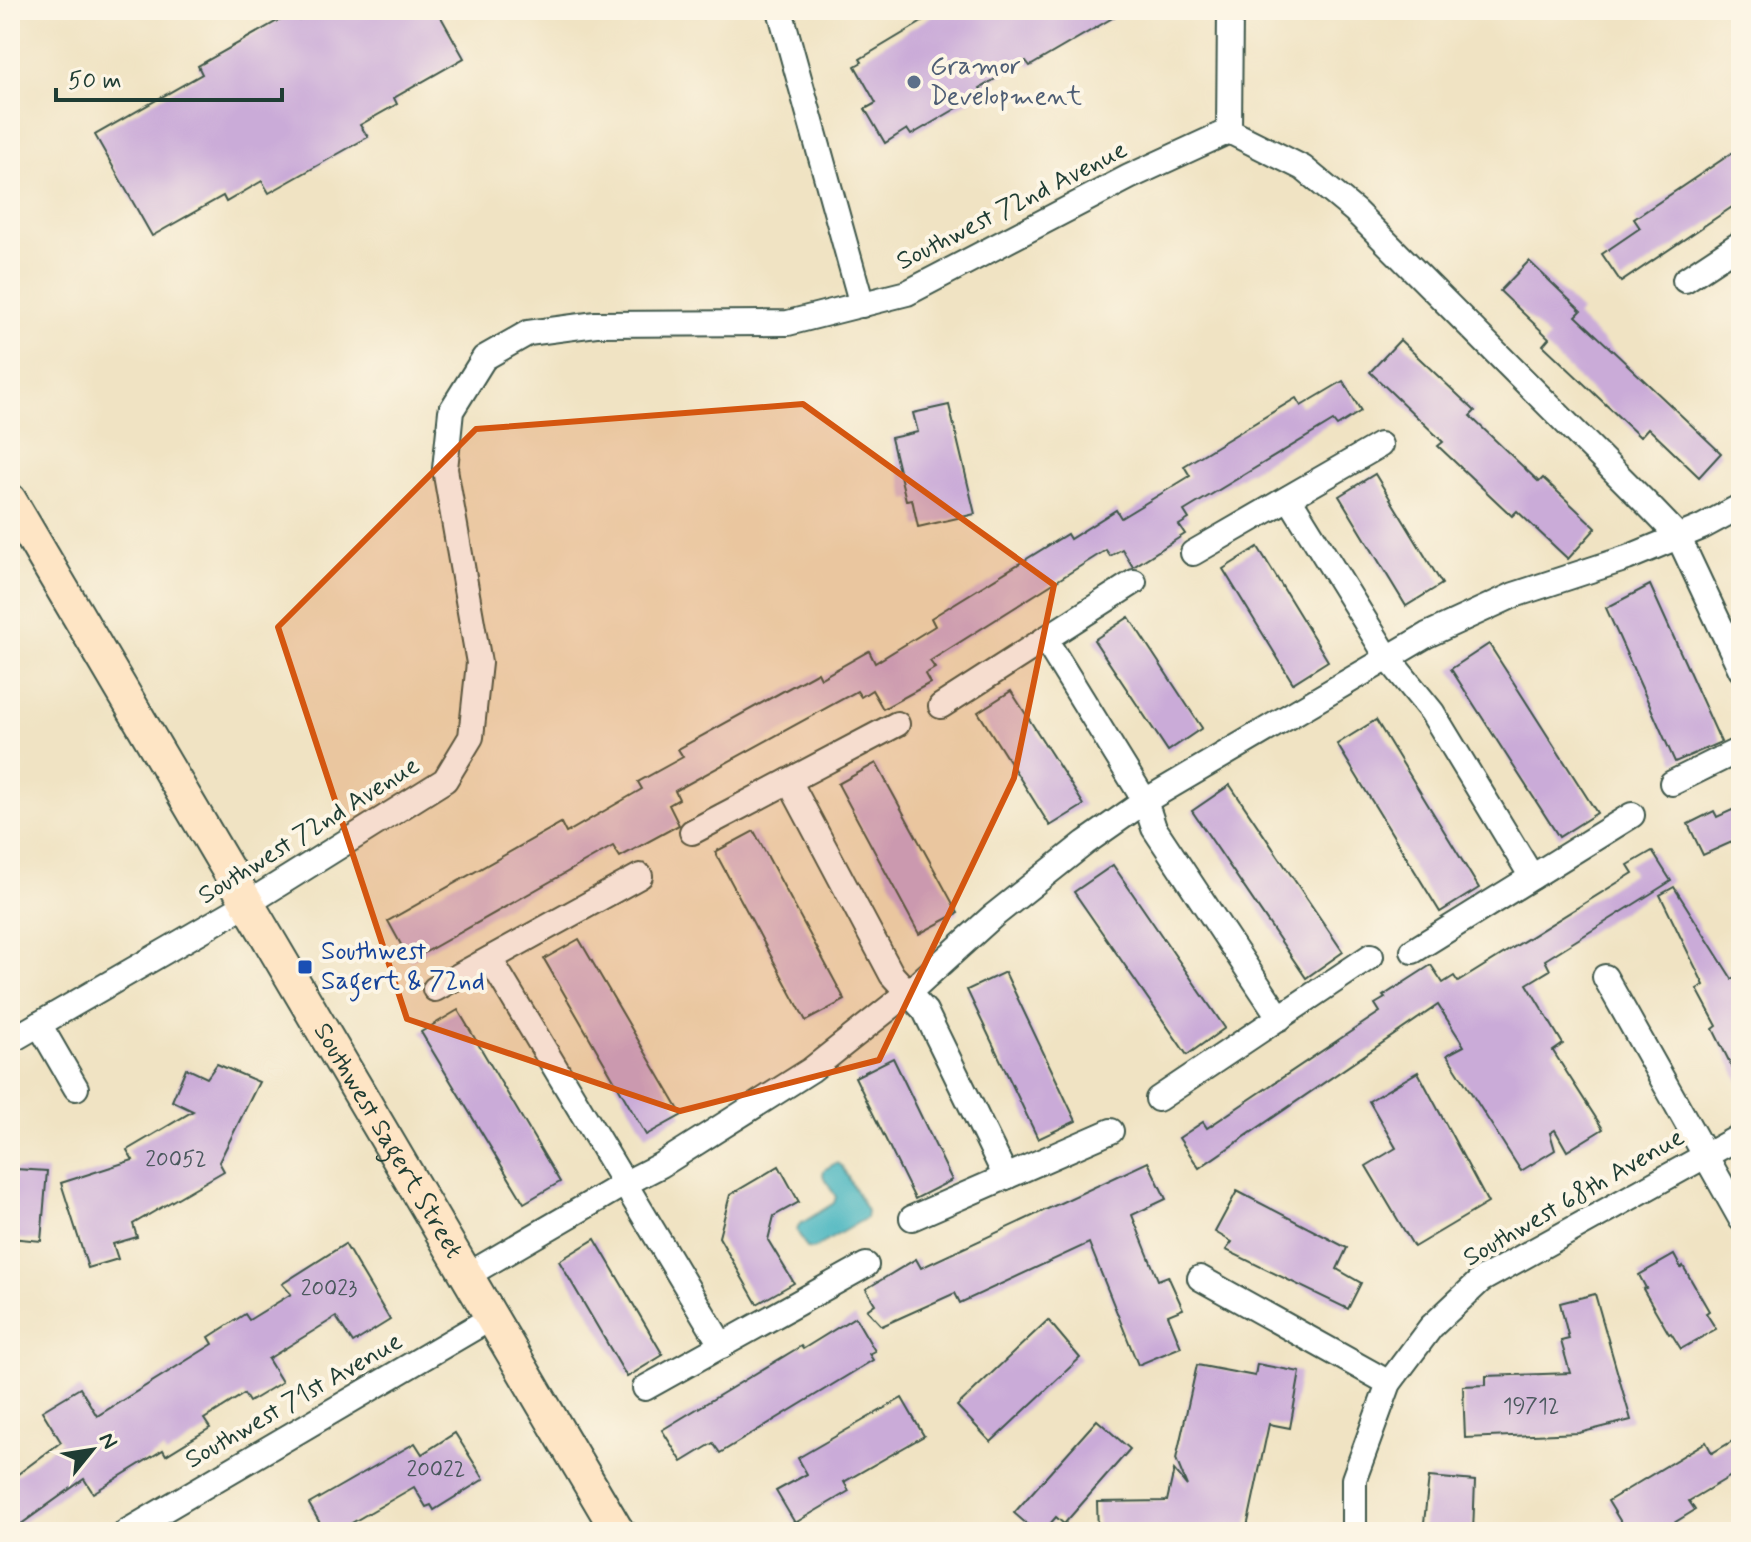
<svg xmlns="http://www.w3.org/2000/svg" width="1751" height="1542" viewBox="0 0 1751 1542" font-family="Mynerve,sans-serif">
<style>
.water{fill:#46b5c0;stroke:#32797a;stroke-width:2}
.building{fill:#caabd8}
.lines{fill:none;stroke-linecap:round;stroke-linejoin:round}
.street-casing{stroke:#3e5649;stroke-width:28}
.secondary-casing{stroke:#3e5649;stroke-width:36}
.street{stroke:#fff;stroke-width:24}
.secondary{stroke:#fee5c5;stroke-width:32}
.marked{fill:#d45610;fill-opacity:0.2;stroke:#d45610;stroke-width:6;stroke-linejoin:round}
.service-dot{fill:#5c6f8a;stroke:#fcf5e5;stroke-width:3}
.transit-dot{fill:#1a4fb4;stroke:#fcf5e5;stroke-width:3}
.labels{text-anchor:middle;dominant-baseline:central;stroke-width:8;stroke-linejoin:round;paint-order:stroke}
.number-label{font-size:22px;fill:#4a585d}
.service-label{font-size:26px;fill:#4e5e75;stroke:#fcf5e5;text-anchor:start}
.street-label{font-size:26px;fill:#1f3d34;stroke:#fcf5e5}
.transit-label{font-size:26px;fill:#164399;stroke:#fcf5e5;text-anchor:start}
</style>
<rect width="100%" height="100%" fill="#fcf5e5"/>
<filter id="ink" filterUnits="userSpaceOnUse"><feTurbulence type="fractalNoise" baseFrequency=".0125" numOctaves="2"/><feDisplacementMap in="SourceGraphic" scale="16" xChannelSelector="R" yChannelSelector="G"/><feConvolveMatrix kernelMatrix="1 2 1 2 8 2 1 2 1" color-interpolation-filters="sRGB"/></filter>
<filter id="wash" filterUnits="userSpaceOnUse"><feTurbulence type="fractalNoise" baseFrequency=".006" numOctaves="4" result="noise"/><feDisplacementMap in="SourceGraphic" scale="32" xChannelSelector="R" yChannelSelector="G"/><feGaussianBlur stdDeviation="1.8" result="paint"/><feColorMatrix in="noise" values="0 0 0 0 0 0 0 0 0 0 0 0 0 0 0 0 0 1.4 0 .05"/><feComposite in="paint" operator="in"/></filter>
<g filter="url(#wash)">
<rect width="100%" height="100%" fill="#f0e3c3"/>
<polygon class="water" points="836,1163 841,1165 867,1211 866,1218 813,1249 807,1248 797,1231 799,1225 834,1203 836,1197 823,1175 824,1170"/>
<g id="blocks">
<g class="building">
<polygon points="317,10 437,10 464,58 394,98 397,104 360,125 368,137 269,193 262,181 226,202 223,196 152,236 95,135 202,74 198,66 295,11 299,20"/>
<polygon points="942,10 1126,10 1030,66 1026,61 980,88 983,93 911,135 907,129 885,143 865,109 876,103 855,66 862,62 860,59"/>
<polygon points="1741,147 1741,201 1621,282 1602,254 1640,228 1634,219"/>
<polygon points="1529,261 1581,311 1576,316 1721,453 1699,477 1648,428 1640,437 1543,345 1549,338 1500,291"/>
<polygon points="1400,340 1475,411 1470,416 1539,482 1543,478 1596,528 1568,559 1517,511 1512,516 1438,446 1443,442 1370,372"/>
<polygon points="1343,381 1361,411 1337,426 1333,421 1184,511 1189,519 1179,525 1185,534 1133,567 1122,549 1110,556 1106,550 930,661 935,668 925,674 930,683 883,709 872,690 861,697 857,691 675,791 679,799 669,805 679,825 620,857 613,846 410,961 388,921 561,823 566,833 642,789 638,782 683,757 678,749 818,672 821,678 869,651 875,663 935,626 931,618 1067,534 1070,539 1116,510 1121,518 1190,476 1184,466 1296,398 1301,406"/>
<polygon points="949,405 975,514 918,527 912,499 906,500 891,438 918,432 913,413"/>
<polygon points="1375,474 1442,584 1406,606 1339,496"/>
<polygon points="1258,547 1328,661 1293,683 1223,569"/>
<polygon points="1650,585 1721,742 1675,762 1606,608"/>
<polygon points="1129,617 1202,728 1168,751 1094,640"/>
<polygon points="1489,644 1597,813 1559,837 1451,669"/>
<polygon points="1011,691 1084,805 1050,826 978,712"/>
<polygon points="1376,720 1479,888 1440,912 1337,744"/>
<polygon points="876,763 958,913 919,934 838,784"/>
<polygon points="1230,785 1343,952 1306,978 1192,811"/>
<polygon points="1741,806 1741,838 1703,855 1688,824 1714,811 1717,817"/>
<polygon points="754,831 845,1000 806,1021 715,852"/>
<polygon points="1652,851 1671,881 1545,960 1550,970 1527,984 1563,1044 1553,1051 1603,1129 1567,1151 1555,1130 1550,1133 1555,1150 1521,1171 1447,1055 1464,1046 1438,1005 1199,1168 1179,1138 1203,1122 1207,1128 1380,1012 1375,1004 1385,998 1383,996 1431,965 1443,983 1454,976 1458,982 1633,873 1628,865"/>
<polygon points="1113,865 1225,1028 1187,1055 1074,892"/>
<polygon points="1674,887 1732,979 1741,974 1741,1085 1713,1029 1717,1026 1697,989 1704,985 1660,895"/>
<polygon points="579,939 682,1115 646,1135 544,959"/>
<polygon points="1005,972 1076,1121 1038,1139 967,990"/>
<polygon points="458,1010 560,1182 524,1203 421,1032"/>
<polygon points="893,1058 952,1180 915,1199 855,1077"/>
<polygon points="217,1064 259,1082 219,1162 224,1171 133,1224 137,1237 113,1244 118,1259 88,1268 61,1183 133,1160 127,1150 193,1111 172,1101 186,1068 207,1078"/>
<polygon points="1418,1072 1488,1203 1414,1247 1366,1166 1396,1148 1369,1101"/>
<polygon points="1148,1162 1166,1199 1132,1215 1158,1280 1168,1276 1183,1309 1168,1315 1181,1347 1138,1365 1089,1243 960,1303 955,1293 882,1326 867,1310 875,1304 866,1289 916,1259 921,1268"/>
<polygon points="779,1166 799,1202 774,1216 768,1240 794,1283 757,1304 719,1237 730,1195"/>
<polygon points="15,1169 47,1171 41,1241 10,1238 10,1192 13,1193"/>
<polygon points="1237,1191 1347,1248 1337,1269 1361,1283 1348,1309 1226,1250 1232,1242 1215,1232"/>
<polygon points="595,1239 663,1355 627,1377 559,1261"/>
<polygon points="345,1244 390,1320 353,1343 336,1317 268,1359 282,1382 249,1402 244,1394 204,1419 210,1428 166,1455 163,1450 93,1493 84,1479 10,1532 10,1480 61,1442 42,1411 80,1388 97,1416 213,1344 209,1337 245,1314 249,1320 291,1294 282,1284"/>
<polygon points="1674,1255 1681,1268 1683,1266 1709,1311 1706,1313 1716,1329 1681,1349 1671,1333 1669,1334 1643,1289 1646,1288 1639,1275"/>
<polygon points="1595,1294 1631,1420 1579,1433 1465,1438 1463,1386 1486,1385 1486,1376 1570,1373 1561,1341 1569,1339 1560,1303"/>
<polygon points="855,1317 875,1351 869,1354 873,1360 720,1453 713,1443 682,1462 662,1430 801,1346 803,1349"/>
<polygon points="1048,1320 1080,1358 991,1442 957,1406"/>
<polygon points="1257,1364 1300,1372 1290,1428 1269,1424 1246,1532 1098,1532 1097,1502 1167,1501 1174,1470 1187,1486 1176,1459 1197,1365 1255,1376"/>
<polygon points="902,1398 924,1436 844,1482 849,1491 795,1523 776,1491 807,1474 798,1458"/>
<polygon points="1097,1420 1130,1449 1064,1524 1056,1517 1043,1532 1036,1532 1014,1513"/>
<polygon points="455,1433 484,1479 434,1510 431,1505 426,1507 414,1487 336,1532 325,1532 309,1504 415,1443 422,1454"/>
<polygon points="1741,1436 1741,1470 1689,1501 1695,1510 1659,1532 1627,1532 1608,1501 1706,1442 1712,1453"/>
<polygon points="1429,1477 1475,1481 1473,1532 1423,1532"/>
</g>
</g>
</g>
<g filter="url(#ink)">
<use href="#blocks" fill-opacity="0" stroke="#3e5649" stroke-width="2"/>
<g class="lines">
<defs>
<g id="street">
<polyline points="780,10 862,305"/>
<polyline points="1229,131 1230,10"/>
<polyline points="1685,280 1741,243"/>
<polyline points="1289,498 1388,658 1432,712 1532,877"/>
<polyline points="1193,553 1380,445"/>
<polyline points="1045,639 1145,801 1154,828 1280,1018"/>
<polyline points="941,706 1134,582"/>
<polyline points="789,781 892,975 925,1011 1006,1177"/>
<polyline points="1672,783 1741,749"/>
<polyline points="692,832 897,724"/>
<polyline points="1413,951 1632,815"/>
<polyline points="490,959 722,1346"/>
<polyline points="1605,977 1741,1219"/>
<polyline points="435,989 640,876"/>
<polyline points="39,1024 76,1088"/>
<polyline points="10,1041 247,904 445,780 471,737 479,663 445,469 451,411 484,358 528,333 596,324 788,323 907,293 1129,177 1229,131 1303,168 1355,211 1652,509 1678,536 1741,670"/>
<polyline points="1158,1099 1371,956"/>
<polyline points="912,1218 1111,1131"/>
<polyline points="466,1276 624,1184 661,1165 811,1070 908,993 992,917 1085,843 1145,801 1427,635 1514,595 1627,558 1702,527 1741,506"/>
<polyline points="1200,1278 1389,1383"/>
<polyline points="645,1388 866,1265"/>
<polyline points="126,1532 491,1318"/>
<polyline points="1354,1532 1354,1479 1389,1383 1431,1327 1481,1280 1741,1136"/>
</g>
<g id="secondary">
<path id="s1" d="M10,500L618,1532"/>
</g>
</defs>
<use href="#street" class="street-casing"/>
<use href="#secondary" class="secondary-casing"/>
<use href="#street" class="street"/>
<use href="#secondary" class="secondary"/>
</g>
</g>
<path class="marked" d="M803,404L1054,585L1014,778L879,1060L680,1111L407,1019L278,627L476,429Z"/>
<circle class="service-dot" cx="914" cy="82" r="8"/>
<rect class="transit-dot" x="297" y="959" width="16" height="16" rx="4"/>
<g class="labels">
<g class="number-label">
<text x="176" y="1160">20052</text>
<text x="329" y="1289">20023</text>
<text x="1531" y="1407">19712</text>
<text x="436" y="1470">20022</text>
</g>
<g class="service-label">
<text x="930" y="67">Gramor<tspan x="930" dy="30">Development</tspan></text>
</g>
<g class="street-label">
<text transform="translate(1012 206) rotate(-27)">Southwest 72nd Avenue</text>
<text transform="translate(309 831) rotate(-32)">Southwest 72nd Avenue</text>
<text stroke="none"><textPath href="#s1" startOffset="744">Southwest Sagert Street</textPath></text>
<text transform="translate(1574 1198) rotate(-30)">Southwest 68th Avenue</text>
<text transform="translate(294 1401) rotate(-30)">Southwest 71st Avenue</text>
</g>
<g class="transit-label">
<text x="321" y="952">Southwest<tspan x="321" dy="30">Sagert &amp; 72nd</tspan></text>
</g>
</g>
<rect width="1751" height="1542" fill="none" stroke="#fcf5e5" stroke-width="40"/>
<g transform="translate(92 1450) rotate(60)" stroke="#fcf5e5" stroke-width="6" paint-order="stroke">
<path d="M0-6L14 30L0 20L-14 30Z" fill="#1f3d34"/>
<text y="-12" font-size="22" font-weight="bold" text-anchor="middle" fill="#1f3d34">N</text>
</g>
<path d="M56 88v12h226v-12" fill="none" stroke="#1f3d34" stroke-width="4"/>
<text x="68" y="88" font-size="24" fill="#1f3d34" stroke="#fcf5e5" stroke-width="6" paint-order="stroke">50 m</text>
</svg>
